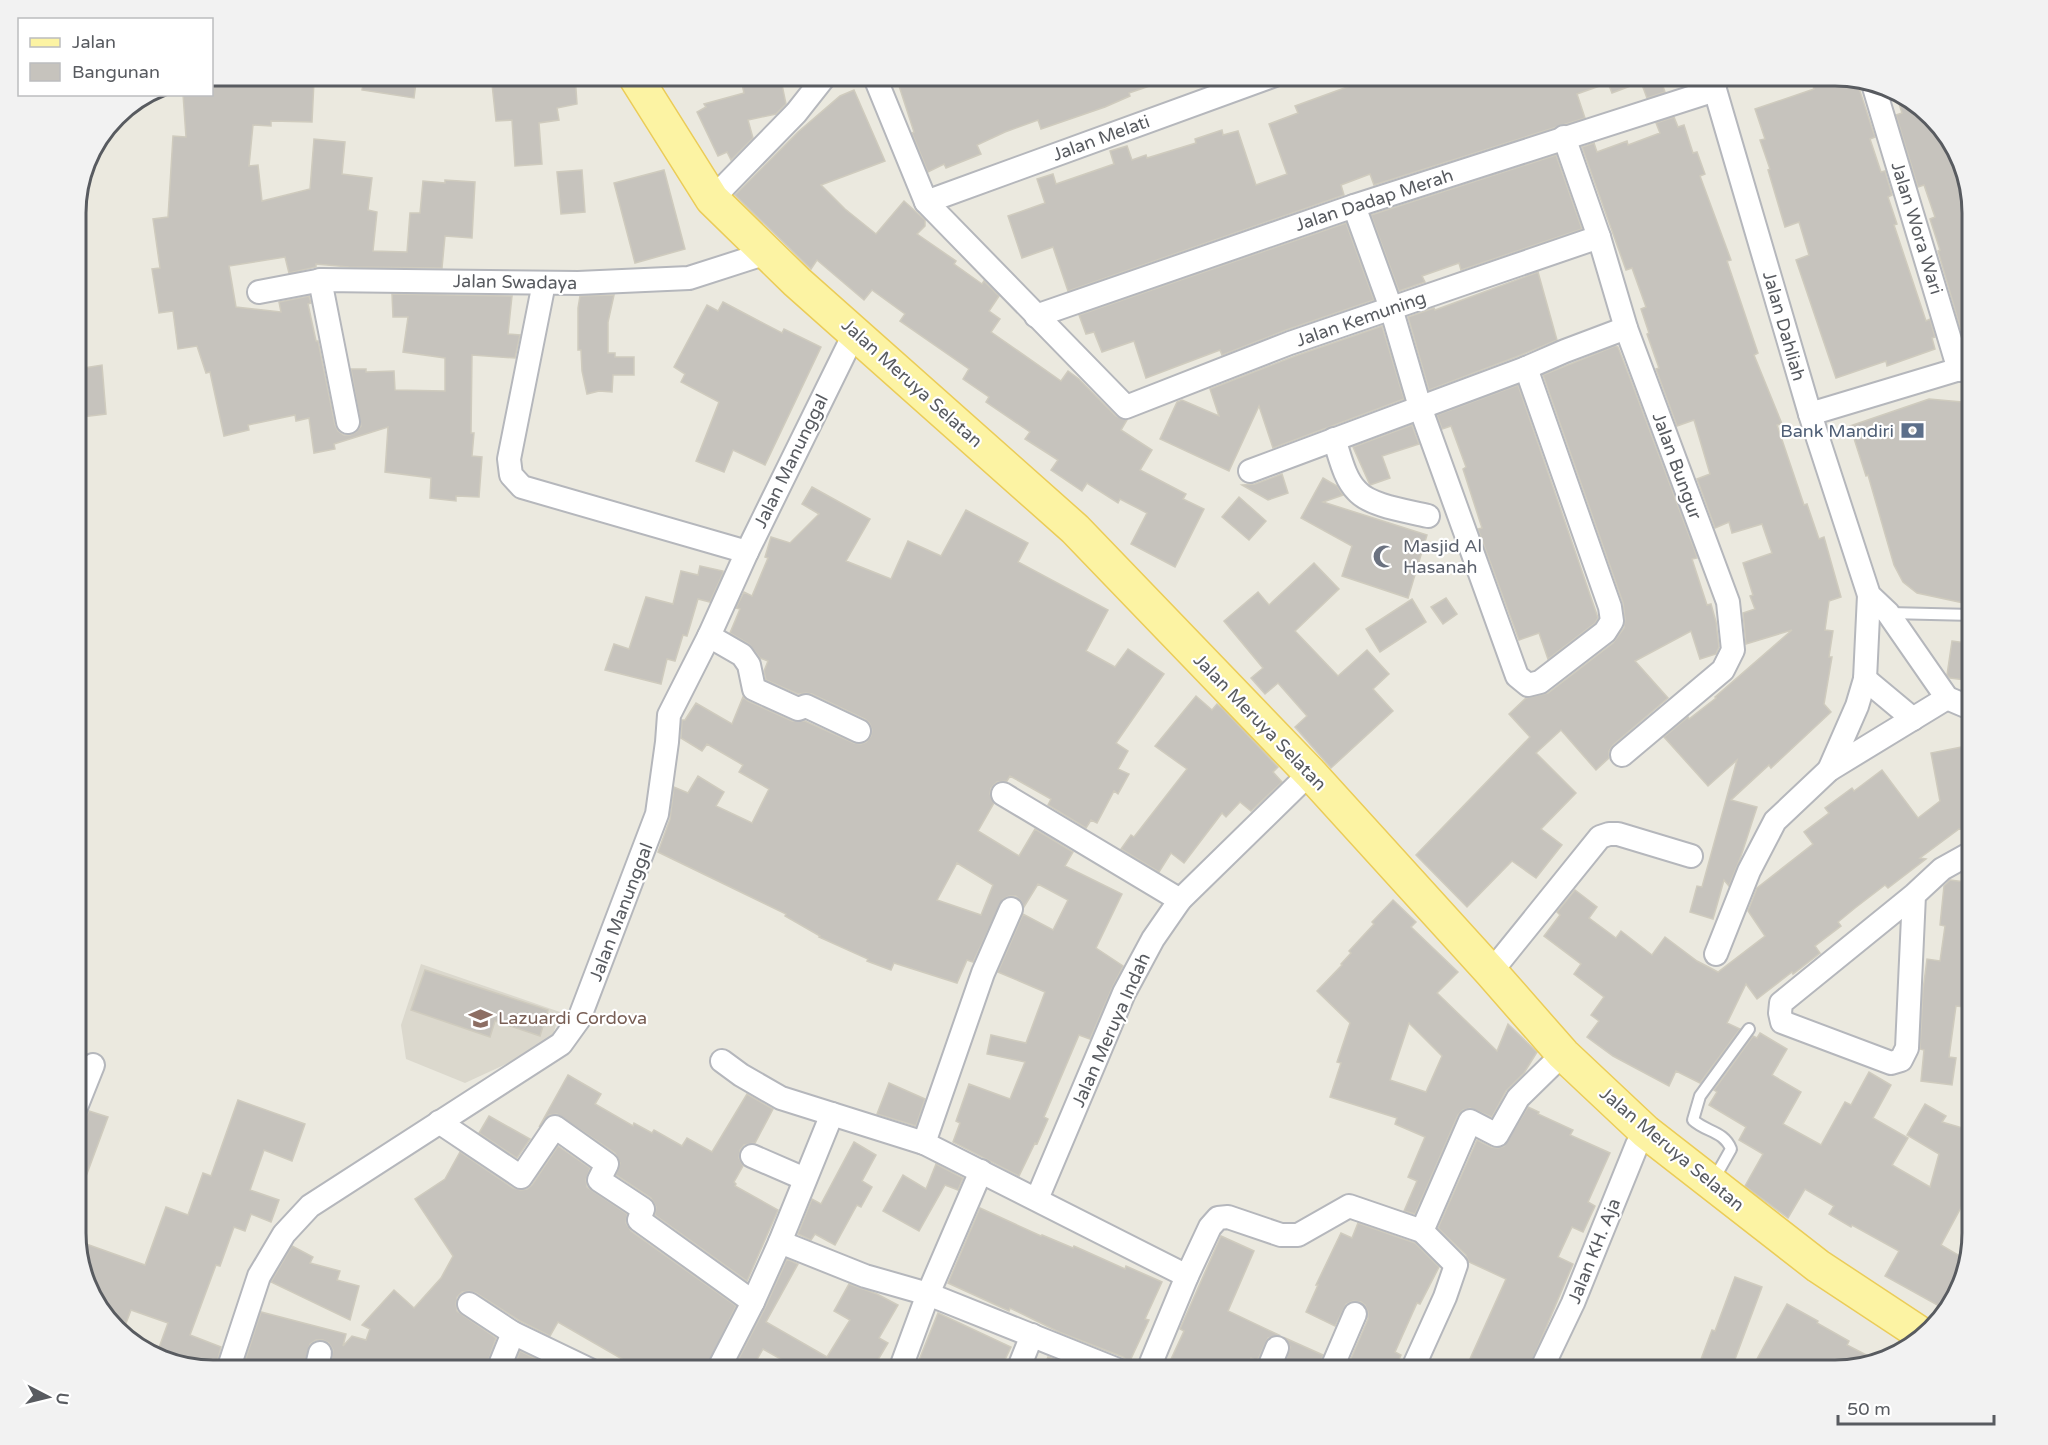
<svg xmlns="http://www.w3.org/2000/svg" width="2048" height="1445" viewBox="0 0 2048 1445" font-family="'Varela Round',sans-serif">
<style>
.education{fill:#dbd8cd}
.building{fill:#c6c3bd;stroke:#cfcbbe;stroke-width:1.5;fill-rule:evenodd}
.lines{fill:none;stroke-linecap:round;stroke-linejoin:round}
.service-casing{stroke:#b5b7bc;stroke-width:14}
.minor-casing{stroke:#b5b7bc;stroke-width:26}
.primary-casing{stroke:#ebcc58;stroke-width:36}
.service{stroke:#fff;stroke-width:10}
.minor{stroke:#fff;stroke-width:22}
.primary{stroke:#fcf3a3;stroke-width:33}
.labels{text-anchor:middle;dominant-baseline:central;stroke-width:4.5;stroke-linejoin:round;paint-order:stroke}
.street-label{font-size:18px;fill:#585b60;stroke:#fff}
.service-label{font-size:18px;fill:#4e5e75;stroke:#fff;text-anchor:end}
.worship-label{font-size:18px;fill:#5b616d;stroke:#fff;text-anchor:start}
.education-label{font-size:18px;fill:#785e54;stroke:#fff;text-anchor:start}
.rim{fill:none;stroke:#585b60;stroke-width:3}
</style>
<rect width="100%" height="100%" fill="#ebe9df"/>
<polygon class="education" points="421,964 560,1012 550,1044 465,1083 406,1059 401,1025"/>
<g class="building">
<polygon points="223,75 307,75 307,80 314,81 312,122 271,121 271,126 253,125 249,166 258,165 262,201 310,189 314,139 345,142 342,174 372,178 368,210 377,212 373,251 407,252 410,213 420,213 423,181 445,183 445,180 475,182 472,238 445,236 442,268 349,267 316,264 316,267 289,273 285,257 229,266 236,307 281,312 279,302 309,296 311,303 308,304 316,341 318,341 335,425 338,431 344,435 350,435 356,432 361,426 351,369 366,369 366,372 394,371 395,390 445,391 445,358 403,352 408,317 393,317 392,294 512,296 508,334 520,335 515,358 472,355 471,433 474,433 472,456 482,457 479,497 456,496 456,501 430,498 431,478 385,472 388,427 334,444 335,449 314,453 309,418 296,421 295,415 248,425 249,430 224,436 210,372 206,373 197,346 178,349 173,311 159,313 152,269 160,268 153,219 168,217 173,136 186,137 183,94 212,94 212,83 223,84"/>
<polygon points="365,75 417,75 414,98 362,90"/>
<polygon points="491,75 575,75 577,104 557,108 559,120 539,123 542,164 515,166 512,120 496,121"/>
<polygon points="740,75 780,75 786,104 776,114 748,120 753,138 731,160 727,152 718,156 697,112 706,107 704,104 744,93"/>
<polygon points="902,75 1172,75 1173,78 1129,93 1130,96 1105,107 1041,129 1038,120 1005,132 977,145 981,154 946,168 944,164 928,172 912,133 914,132 899,86 905,83"/>
<polygon points="1380,75 1659,75 1665,92 1647,98 1641,82 1612,93 1608,83 1577,94 1585,118 1374,185 1370,174 1341,185 1344,195 1068,291 1053,247 1022,258 1008,216 1045,203 1037,179 1053,174 1056,184 1114,164 1110,151 1127,146 1132,160 1146,155 1147,158 1196,143 1195,139 1222,130 1223,135 1238,131 1256,185 1287,174 1269,124 1298,113 1295,106"/>
<polygon points="1810,75 1835,75 1857,82 1875,137 1870,139 1881,172 1885,171 1892,195 1888,197 1897,224 1894,225 1926,321 1930,319 1935,337 1932,338 1935,349 1887,366 1886,361 1836,378 1796,260 1809,255 1799,222 1785,227 1768,170 1770,169 1760,140 1765,139 1755,109 1814,89"/>
<polygon points="854,90 885,161 821,185 845,209 876,234 904,201 925,220 925,226 917,234 956,261 954,264 982,284 984,281 999,296 989,311 1000,319 991,332 1061,381 1068,371 1079,379 1116,416 1127,420 1121,430 1152,450 1140,470 1186,494 1183,499 1204,509 1175,567 1131,544 1147,513 1120,499 1118,503 1087,483 1082,491 1051,470 1058,460 1025,439 1030,432 986,402 989,397 963,379 969,369 900,321 905,314 872,290 864,300 817,260 811,269 735,195 798,132 840,96"/>
<polygon points="1896,94 1912,98 1955,144 1973,213 1973,352 1970,352 1960,327 1938,251 1940,250 1930,219 1935,217 1924,185 1918,187 1896,115 1902,113"/>
<polygon points="1674,117 1678,127 1684,125 1693,153 1697,152 1705,174 1700,176 1731,260 1727,261 1758,353 1754,355 1782,424 1777,425 1804,505 1807,504 1819,539 1824,537 1841,597 1829,601 1825,630 1833,631 1829,657 1832,657 1824,704 1831,712 1771,768 1769,765 1731,800 1757,807 1741,856 1729,886 1724,880 1713,919 1690,912 1697,886 1702,887 1737,760 1708,786 1664,737 1688,717 1689,719 1716,698 1715,697 1792,630 1746,644 1743,613 1755,609 1750,596 1753,595 1743,563 1772,553 1762,524 1732,533 1729,522 1715,528 1697,479 1710,474 1694,420 1677,426 1656,369 1659,368 1647,334 1649,333 1641,309 1646,307 1632,268 1626,270 1582,147 1594,143 1597,152 1627,141 1628,145 1660,133 1656,123"/>
<polygon points="1556,155 1582,229 1461,270 1459,263 1422,276 1425,282 1399,291 1371,215"/>
<polygon points="582,170 585,212 561,214 557,172"/>
<polygon points="664,170 685,249 635,263 614,183"/>
<polygon points="1346,223 1374,300 1286,330 1222,355 1220,350 1146,378 1134,341 1102,352 1094,332 1086,334 1079,315"/>
<polygon points="1538,272 1557,340 1521,355 1429,390 1408,317 1434,308 1435,310"/>
<polygon points="614,295 608,322 608,353 615,353 615,357 634,357 634,375 613,375 612,392 599,391 587,394 582,371 581,350 578,350 578,308 580,296"/>
<polygon points="723,302 782,333 784,329 821,347 765,465 733,450 724,472 696,461 719,402 681,382 685,374 674,367 707,305 718,311"/>
<polygon points="1382,326 1404,399 1273,448 1259,406 1229,471 1160,439 1177,402 1182,400 1219,416 1210,389 1295,356"/>
<polygon points="1615,346 1618,347 1630,378 1696,554 1697,558 1692,559 1707,605 1711,604 1716,622 1719,647 1716,654 1700,659 1691,631 1635,661 1668,698 1613,745 1609,751 1609,758 1596,770 1561,730 1536,753 1576,793 1541,829 1562,845 1536,878 1512,861 1467,907 1416,855 1530,737 1509,714 1526,698 1548,693 1613,643 1624,628 1625,619 1623,603 1543,375"/>
<polygon points="102,365 106,414 82,417 78,369"/>
<polygon points="1518,385 1598,618 1595,623 1548,659 1539,633 1519,640 1478,529 1482,528 1463,469 1466,467 1451,426 1442,429 1437,415"/>
<polygon points="1929,399 1973,403 1973,421 1964,508 1973,509 1973,540 1970,560 1973,561 1973,605 1917,593 1903,582 1894,565 1868,475 1866,476 1850,426"/>
<polygon points="1412,425 1419,444 1382,456 1390,478 1370,485 1353,447"/>
<polygon points="1282,474 1288,493 1268,500 1242,485 1255,484"/>
<polygon points="1323,478 1337,486 1343,495 1323,502 1427,535 1408,598 1342,576 1352,546 1301,518"/>
<path d="M812,487L870,519L846,561L891,579L908,541L941,556L966,510L1028,543L1018,562L1108,610L1086,651L1115,667L1128,649L1164,674L1116,743L1128,751L1118,769L1129,774L1118,794L1114,791L1097,823L1091,820L1086,828L1048,805L1051,799L1010,776L1007,781L997,782L991,788L990,794L994,803L978,831L1019,856L1035,829L1073,852L1065,866L1122,894L1096,948L1123,966L1112,988L1090,1039L1079,1035L1044,1117L1048,1119L1037,1144L1035,1143L1019,1176L953,1142L960,1123L956,1121L969,1084L1010,1099L1025,1062L987,1054L991,1035L1026,1043L1045,992L998,972L1023,914L1053,930L1068,900L1038,884L1024,907L1021,901L1016,896H1009L1003,899L973,962L967,960L957,983L894,963L891,970L867,961L868,959L819,937L820,936L785,916L786,914L658,852L670,819L674,787L688,793L698,776L724,792L716,806L752,823L769,789L739,772L743,765L707,744L702,751L681,738L682,720H685L696,703L732,724L743,697L748,701L792,721H805L854,743L861,744L866,742L871,736L872,730L870,724L865,719L812,694L806,693L798,694L766,680L764,671L768,661L760,658L749,644L730,633L740,609L736,608L744,592L752,596L768,558L765,557L771,537L790,543L819,514L802,504ZM957,863L993,885L981,915L937,900Z"/>
<polygon points="1239,497 1266,521 1249,540 1222,517"/>
<polygon points="1314,563 1339,589 1295,631 1338,676 1367,650 1389,674 1373,689 1393,711 1331,768 1295,727 1307,716 1278,683 1265,694 1251,678 1263,668 1224,621 1258,592 1269,605"/>
<polygon points="700,566 723,571 723,573 710,602 698,599 687,636 683,635 675,661 667,659 661,684 605,670 614,644 629,649 646,597 673,604 681,571 698,575"/>
<polygon points="1446,598 1457,614 1443,624 1431,607"/>
<polygon points="1412,599 1426,622 1380,652 1366,629"/>
<polygon points="1952,641 1973,644 1973,681 1950,678 1947,675"/>
<polygon points="1196,696 1212,710 1217,704 1223,709 1278,767 1273,772 1282,782 1251,811 1240,802 1226,817 1222,813 1184,863 1171,853 1159,872 1121,849 1131,835 1134,837 1187,769 1155,746"/>
<polygon points="1962,747 1965,761 1973,762 1973,825 1966,830 1959,829 1920,858 1926,859 1888,888 1885,885 1855,908 1838,922 1841,926 1815,946 1820,953 1793,974 1792,972 1757,999 1746,984 1727,1023 1740,1029 1700,1083 1676,1071 1669,1086 1613,1056 1587,1037 1599,1021 1591,1015 1604,997 1574,974 1581,964 1544,936 1560,915 1557,912 1575,890 1597,907 1589,918 1616,938 1621,931 1652,955 1665,937 1697,961 1718,972 1765,936 1748,911 1757,888 1813,844 1804,832 1829,813 1825,808 1852,788 1854,791 1882,770 1918,818 1940,801 1931,753"/>
<polygon points="1950,880 1973,883 1973,1008 1956,1006 1949,1057 1956,1058 1952,1085 1921,1081 1924,1050 1920,1049 1923,990 1927,959 1940,961 1945,926 1940,925 1944,886"/>
<path d="M1393,900L1416,922L1411,927L1458,972L1437,993L1497,1051L1508,1024L1537,1052L1524,1073L1506,1091L1492,1117L1470,1108L1463,1110L1458,1115L1415,1214L1404,1211L1417,1181L1408,1177L1425,1137L1395,1124L1397,1118L1330,1097L1341,1063L1337,1062L1350,1023L1317,991L1342,965L1341,964L1351,953L1349,951L1374,924L1372,922ZM1409,1023L1442,1056L1426,1092L1390,1080Z"/>
<polygon points="425,970 548,1010 540,1036 495,1021 490,1037 411,1010"/>
<polygon points="1760,1033 1787,1049 1772,1075 1801,1092 1783,1124 1821,1145 1845,1102 1851,1105 1869,1072 1891,1085 1873,1118 1908,1138 1892,1165 1930,1187 1939,1154 1907,1135 1925,1104 1946,1116 1942,1122 1973,1131 1973,1185 1941,1245 1965,1259 1948,1311 1885,1276 1899,1251 1852,1225 1851,1227 1829,1214 1834,1206 1805,1189 1788,1218 1745,1186 1763,1154 1739,1140 1746,1127 1709,1105 1717,1092 1714,1090 1753,1036 1757,1038"/>
<polygon points="568,1075 601,1094 595,1104 633,1126 634,1123 652,1133 654,1130 682,1146 687,1138 712,1152 747,1094 773,1109 755,1143 744,1145 740,1150 739,1158 743,1166 734,1182 736,1184 735,1186 778,1210 747,1281 655,1215 656,1207 651,1198 616,1175 620,1163 615,1153 557,1114 549,1115 539,1127"/>
<polygon points="889,1083 925,1099 916,1126 877,1114"/>
<polygon points="238,1100 305,1124 292,1161 264,1150 250,1190 279,1200 271,1222 251,1214 245,1231 234,1227 220,1266 216,1265 190,1335 221,1347 215,1370 213,1370 157,1353 168,1323 131,1310 125,1326 112,1321 93,1301 75,1240 145,1265 166,1207 188,1215 203,1173 211,1176"/>
<polygon points="1528,1107 1539,1112 1538,1114 1573,1130 1570,1135 1610,1153 1588,1202 1595,1206 1583,1232 1572,1227 1558,1257 1573,1264 1528,1370 1465,1370 1506,1279 1469,1262 1466,1255 1438,1228 1477,1140 1491,1147 1498,1148 1504,1146"/>
<polygon points="89,1111 108,1117 78,1198 75,1197 75,1123 84,1120"/>
<polygon points="489,1116 530,1139 517,1158 479,1133"/>
<polygon points="854,1142 876,1155 862,1181 872,1187 861,1207 857,1205 835,1245 815,1234 811,1240 798,1234 812,1199 821,1204"/>
<polygon points="558,1146 590,1168 586,1180 587,1187 627,1214 626,1223 631,1231 736,1306 705,1370 641,1370 558,1322 550,1336 520,1321 476,1293 469,1291 462,1292 457,1297 456,1304 457,1311 496,1338 485,1370 330,1370 333,1350 329,1343 323,1340 316,1340 310,1344 303,1370 242,1370 261,1312 346,1334 343,1346 352,1336 366,1340 370,1329 362,1325 394,1290 414,1308 441,1278 453,1256 415,1199 445,1179 460,1152 513,1188 521,1190 527,1189 532,1185"/>
<polygon points="936,1164 963,1178 958,1190 945,1185 919,1231 883,1211 903,1175 926,1189"/>
<polygon points="980,1208 1041,1236 1042,1235 1073,1248 1074,1246 1125,1269 1126,1266 1162,1282 1145,1319 1149,1320 1129,1363 1123,1357 1059,1332 1010,1308 1009,1311 948,1283"/>
<polygon points="1358,1223 1415,1243 1439,1267 1420,1304 1417,1303 1395,1352 1401,1355 1394,1370 1346,1370 1368,1319 1368,1312 1365,1305 1361,1302 1353,1301 1346,1304 1335,1326 1306,1312 1318,1285 1316,1285 1341,1233 1352,1238"/>
<polygon points="1221,1236 1254,1251 1228,1311 1279,1335 1268,1338 1257,1361 1251,1358 1246,1370 1166,1370 1184,1331 1180,1329"/>
<polygon points="292,1246 313,1257 310,1263 340,1271 337,1280 359,1286 350,1320 271,1282"/>
<polygon points="787,1259 798,1264 766,1322 827,1357 850,1320 834,1311 849,1284 877,1294 898,1305 879,1338 888,1343 872,1370 800,1370 763,1349 751,1370 733,1370 765,1308"/>
<polygon points="1735,1277 1762,1287 1731,1370 1697,1370 1712,1330 1715,1331"/>
<polygon points="1787,1304 1818,1321 1817,1323 1849,1341 1847,1345 1876,1360 1835,1370 1751,1370"/>
<polygon points="938,1313 1011,1347 1000,1370 915,1370"/>
<polygon points="1285,1338 1323,1355 1318,1370 1283,1370 1290,1347"/>
<polygon points="520,1351 559,1370 513,1370"/>
<polygon points="1048,1357 1082,1370 1042,1370"/>
</g>
<g class="lines">
<defs>
<g id="service">
<polyline points="1889,613 1973,615"/>
<path d="M1713,1181L1731,1149C1724,1131 1706,1132 1693,1120L1700,1096L1749,1029"/>
</g>
<g id="minor">
<polyline points="874,75 926,202 1126,407 1290,343 1599,237"/>
<polyline points="1711,76 1810,414 1973,365"/>
<polyline points="1874,87 1959,370"/>
<polyline points="1564,137 1599,237 1626,328 1728,602 1733,650 1723,670 1622,755"/>
<polyline points="712,199 796,113 826,75"/>
<polyline points="926,202 1275,75"/>
<polyline points="1354,206 1391,308 1420,407 1517,676 1528,685 1540,682 1605,632 1612,621 1610,607 1526,368"/>
<polyline points="320,280 348,422"/>
<polyline points="544,283 509,459 511,475 522,487 747,552"/>
<polyline points="259,292 322,280 578,283 689,278 767,253"/>
<polyline points="1036,316 1354,206 1715,90"/>
<polyline points="1810,414 1869,595 1888,613 1947,698 1973,709"/>
<path d="M1334,439C1340,456 1344,478 1357,491C1370,506 1408,511 1428,516"/>
<polyline points="1250,471 1526,368 1565,351 1626,328"/>
<polyline points="709,636 742,655 749,665 754,689 798,709 806,706 859,731"/>
<polyline points="1865,679 1913,719"/>
<polyline points="1829,770 1857,706 1865,679 1869,595"/>
<polyline points="1003,794 1180,900"/>
<polyline points="1914,895 1907,1048 1901,1060 1891,1063 1782,1022 1780,1013 1781,1003 1914,895 1942,869 1969,854 1973,854"/>
<polyline points="1716,954 1749,871 1775,821 1829,770 1947,698"/>
<polyline points="1491,972 1600,837 1609,834 1618,834 1691,856"/>
<polyline points="722,1061 741,1075 781,1098 924,1143 1187,1276 1148,1370"/>
<polyline points="75,1110 93,1065"/>
<polyline points="439,1122 521,1177 555,1127 607,1164 599,1180 643,1209 639,1220 753,1302"/>
<polyline points="924,1143 983,973 1011,909"/>
<polyline points="752,1156 805,1179"/>
<polyline points="1037,1199 1124,993 1153,939 1180,900 1310,773"/>
<polyline points="1422,1231 1470,1121 1497,1135 1518,1098 1563,1054"/>
<polyline points="780,1242 832,1114"/>
<polyline points="1187,1276 1210,1227 1218,1218 1228,1217 1281,1235 1298,1235 1349,1206 1422,1231 1456,1265 1445,1297 1412,1370"/>
<polyline points="469,1304 513,1333 590,1370"/>
<polyline points="228,1370 259,1276 284,1234 310,1206 561,1044 579,1019 657,814 667,742 669,715 709,636 747,552 855,332"/>
<polyline points="316,1370 320,1353"/>
<polyline points="498,1370 513,1333"/>
<polyline points="718,1370 753,1302 780,1242 865,1276 928,1294 1118,1370"/>
<polyline points="900,1370 928,1294 981,1171"/>
<polyline points="1018,1370 1032,1335"/>
<polyline points="1268,1370 1277,1348"/>
<polyline points="1331,1370 1355,1314"/>
<polyline points="1541,1370 1573,1303 1637,1145 1646,1132"/>
</g>
<polyline id="primary" points="634,75 712,199 797,282 1075,529 1310,773 1491,972 1563,1054 1646,1132 1818,1266 1921,1334"/>
</defs>
<use href="#service" class="service-casing"/>
<use href="#minor" class="minor-casing"/>
<use href="#primary" class="primary-casing"/>
<use href="#service" class="service"/>
<use href="#minor" class="minor"/>
<use href="#primary" class="primary"/>
</g>
<defs>
<symbol id="bank-bare" viewBox="-9 -9 18 18"><path d="M-6-4H6V4H-6ZM0-2.3a2.3 2.3 0 1 0 0 4.6a2.3 2.3 0 1 0 0-4.6Z" fill="#5c6f8a" stroke="#fff" stroke-width="2.5" paint-order="stroke"/></symbol>
<symbol id="mosque-bare" viewBox="-9 -9 18 18"><path d="M3.5-4.9A6 6 0 1 0 3.5 4.9A5 5 0 1 1 3.5-4.9Z" fill="#6b7280" stroke="#fff" stroke-width="2.5" paint-order="stroke"/></symbol>
<symbol id="school-bare" viewBox="-9 -9 18 18"><path d="M0-5L7-2L0 1L-7-2ZM-4 1L0 2.5L4 1V4Q0 6-4 4Z" fill="#8d6e63" stroke="#fff" stroke-width="2.5" paint-order="stroke"/></symbol>
</defs>
<g fill-rule="evenodd">
<use href="#bank-bare" x="1896" y="414" width="33" height="33"/>
<use href="#mosque-bare" x="1368" y="540" width="33" height="33"/>
<use href="#school-bare" x="464" y="1002" width="33" height="33"/>
</g>
<g class="labels">
<g class="street-label">
<text transform="translate(1101 138) rotate(-20)">Jalan Melati</text>
<text transform="translate(1374 200) rotate(-18)">Jalan Dadap Merah</text>
<text transform="translate(1917 228) rotate(73)">Jalan Wora Wari</text>
<text transform="translate(515 282) rotate(1)">Jalan Swadaya</text>
<text transform="translate(1361 319) rotate(-19)">Jalan Kemuning</text>
<text transform="translate(1784 326) rotate(74)">Jalan Dahliah</text>
<text transform="translate(912 383) rotate(42)">Jalan Meruya Selatan</text>
<text transform="translate(791 461) rotate(-64)">Jalan Manunggal</text>
<text transform="translate(1677 466) rotate(70)">Jalan Bungur</text>
<text transform="translate(1260 722) rotate(46)">Jalan Meruya Selatan</text>
<text transform="translate(621 912) rotate(-69)">Jalan Manunggal</text>
<text transform="translate(1111 1030) rotate(-66)">Jalan Meruya Indah</text>
<text transform="translate(1672 1149) rotate(40)">Jalan Meruya Selatan</text>
<text transform="translate(1594 1251) rotate(-68)">Jalan KH. Aja</text>
</g>
<g class="service-label">
<text x="1894" y="431">Bank Mandiri</text>
</g>
<g class="worship-label">
<text x="1403" y="546">Masjid Al<tspan x="1403" dy="21">Hasanah</tspan></text>
</g>
<g class="education-label">
<text x="498" y="1018">Lazuardi Cordova</text>
</g>
</g>
<path d="M0 0H2048V1445H0ZM213 86H1835A127 127 0 0 1 1962 213V1233A127 127 0 0 1 1835 1360H213A127 127 0 0 1 86 1233V213A127 127 0 0 1 213 86Z" fill="#f2f2f2" fill-rule="evenodd"/>
<path class="rim" d="M213 86H1835A127 127 0 0 1 1962 213V1233A127 127 0 0 1 1835 1360H213A127 127 0 0 1 86 1233V213A127 127 0 0 1 213 86Z"/>
<rect x="18" y="18" width="195" height="78" fill="#ffffff" stroke="#bcbdbf" stroke-width="1.5"/>
<rect x="30" y="38" width="30" height="9" fill="#fcf3a3" stroke="#bcbdbf" stroke-width="1.5"/>
<text x="72" y="48" font-size="18" fill="#585b60">Jalan</text>
<rect x="30" y="63" width="30" height="18" fill="#c6c3bd" stroke="#bcbdbf" stroke-width="1.5"/>
<text x="72" y="78" font-size="18" fill="#585b60">Bangunan</text>
<g transform="translate(48 1397) rotate(97)" stroke="#ffffff" stroke-width="4.5" paint-order="stroke">
<path d="M0-4.5L10 22L0 15L-10 22Z" fill="#585b60"/>
<text y="-9" font-size="16" font-weight="bold" text-anchor="middle" fill="#585b60">U</text>
</g>
<path d="M1838 1415v9h156v-9" fill="none" stroke="#585b60" stroke-width="3"/>
<text x="1847" y="1415" font-size="18" fill="#585b60" stroke="#ffffff" stroke-width="4.5" paint-order="stroke">50 m</text>
</svg>
